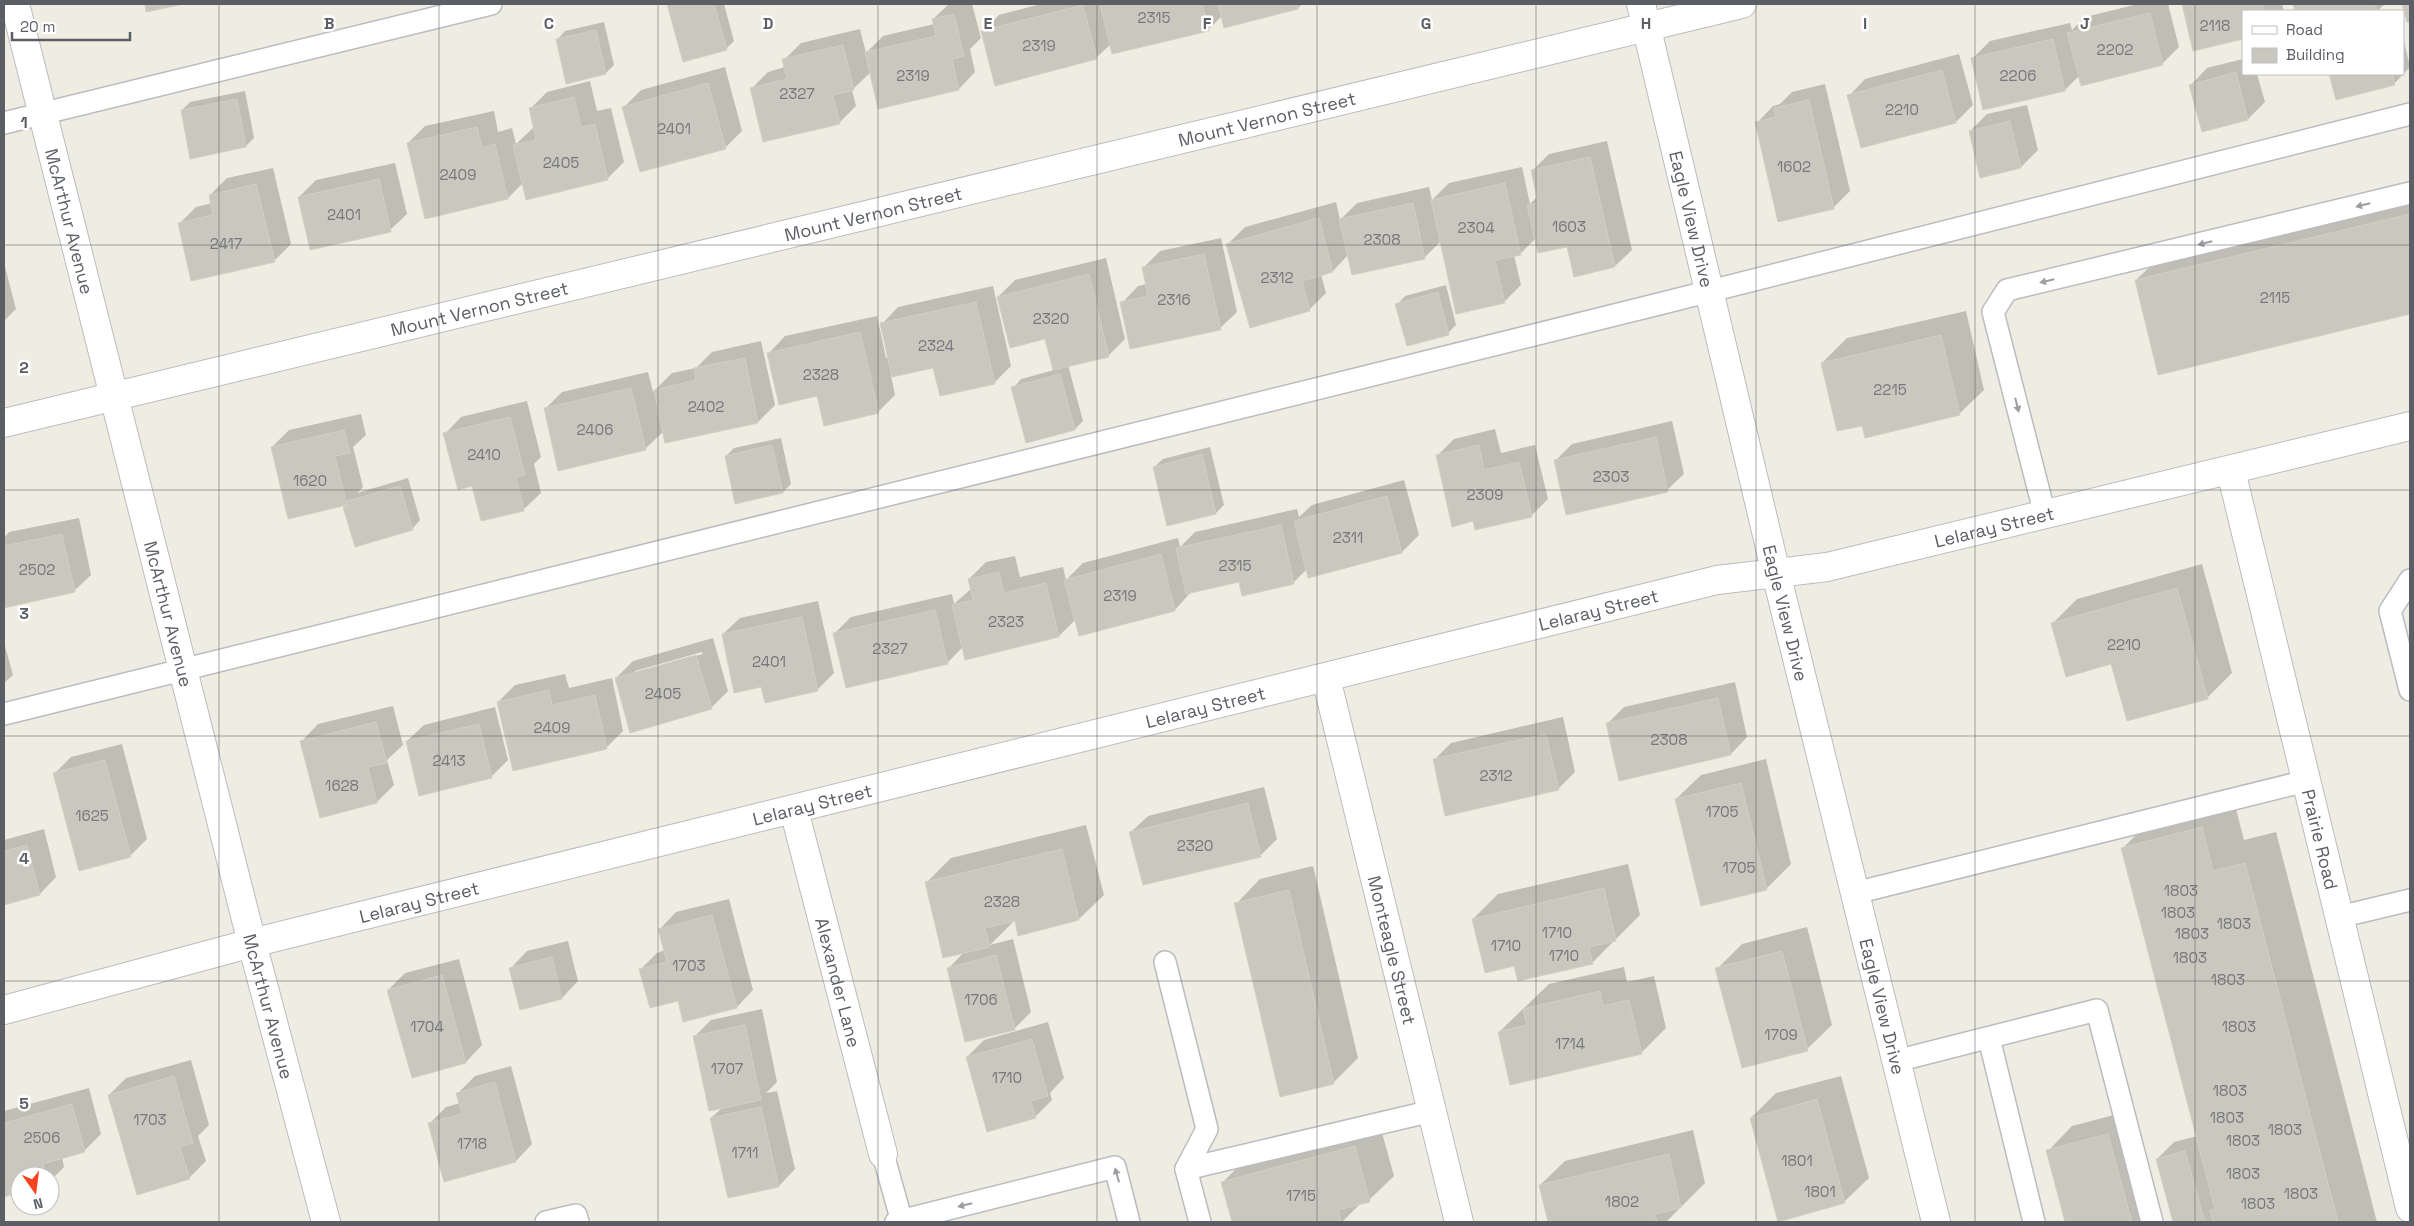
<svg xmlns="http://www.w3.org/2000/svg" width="2414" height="1226" viewBox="0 0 2414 1226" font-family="'Space Grotesk',sans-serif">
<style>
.shadow{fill:#0003;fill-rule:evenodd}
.building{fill:#cac7bf;stroke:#d4cfc0}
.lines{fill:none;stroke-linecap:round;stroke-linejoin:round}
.lane-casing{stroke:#babcc2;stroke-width:24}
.street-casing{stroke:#babcc2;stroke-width:30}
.lane{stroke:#fff;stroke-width:21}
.street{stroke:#fff;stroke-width:28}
.oneway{fill:#9d9ea2}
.grid{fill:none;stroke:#5b5e64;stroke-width:1;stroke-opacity:0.55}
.labels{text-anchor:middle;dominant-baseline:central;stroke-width:5;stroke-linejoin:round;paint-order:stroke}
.number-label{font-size:15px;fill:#77787b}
.street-label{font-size:18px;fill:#5b5e64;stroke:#fff}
.grid-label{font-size:16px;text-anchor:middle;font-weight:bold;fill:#5b5e64;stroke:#fff;stroke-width:5;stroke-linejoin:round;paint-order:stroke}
</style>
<rect width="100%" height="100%" fill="#efede2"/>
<g class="shadow">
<polygon points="669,4 724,4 734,41 726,49 684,60"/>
<polygon points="949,4 972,4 981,38 970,49 975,72 959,89 871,72 852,90 856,106 839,123 751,89 768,72 785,67 784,60 801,43 860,29 866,53 883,36 934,24 933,19"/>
<polygon points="1041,4 1302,4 1298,8 1222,16 1208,30 1111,44 1096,58 982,32 999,15"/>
<polygon points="2138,4 2168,4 2179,47 2162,64 2079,76 2065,90 1973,58 1990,41 2070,23 2072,30 2085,17"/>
<polygon points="2183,4 2282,4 2284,11 2243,11 2194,49"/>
<polygon points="2294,4 2385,4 2377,11 2296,11"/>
<polygon points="604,22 614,65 606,73 557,40 565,31"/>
<polygon points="2403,37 2410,67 2394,84 2337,98 2330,74 2403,74"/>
<polygon points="1959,54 1973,105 1956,122 1862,146 1849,96 1865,79"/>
<polygon points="2243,59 2243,74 2257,74 2265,102 2248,119 2202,131 2191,85 2207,68"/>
<polygon points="725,67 742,131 725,148 624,107 641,90"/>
<polygon points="590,81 597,111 611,108 624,162 607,179 523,183 508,198 408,143 425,126 494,111 498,132 512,128 516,144 534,127 530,109 547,92"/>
<polygon points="1825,84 1850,191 1833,208 1757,123 1773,106 1780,104 1792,92"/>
<polygon points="245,91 254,138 246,146 182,110 190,102"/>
<polygon points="2027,105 2038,150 2021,167 1970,131 1987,114"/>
<polygon points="1607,141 1632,250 1615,266 1568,245 1536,238 1520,254 1514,255 1521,285 1504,302 1441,241 1424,258 1348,255 1333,271 1321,274 1326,293 1309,310 1228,244 1245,227 1336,202 1340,220 1357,203 1429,187 1432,200 1449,183 1522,167 1530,204 1538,196 1532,171 1549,154"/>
<polygon points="395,163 407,214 390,230 299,197 316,180"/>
<polygon points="273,168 291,244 274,261 179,224 196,207 212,203 210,195 227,178"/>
<polygon points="2410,191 2410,313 2158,373 2136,280 2168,249"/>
<polygon points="1221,238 1237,312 1220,328 1122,303 1138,286 1147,284 1143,268 1160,251"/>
<polygon points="1106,258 1125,339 1108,356 1068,365 1083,421 1075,429 1027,442 1013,388 1021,379 1054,370 1046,338 998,297 1015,280"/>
<polygon points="4,263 16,309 4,321"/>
<polygon points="1446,285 1456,325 1448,333 1397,305 1405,296"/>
<polygon points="993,286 1011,366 994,383 934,366 891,376 895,395 878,412 818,394 769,353 785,336 877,316 886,358 889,357 882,324 898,307"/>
<polygon points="1966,311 1984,390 1959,414 1863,424 1822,363 1847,338"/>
<polygon points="761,341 775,405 758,422 666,441 664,431 645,449 545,409 562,392 648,372 653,392 672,373 696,368 712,352"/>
<polygon points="527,401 541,457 534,464 541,493 524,509 482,520 473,485 445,434 461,417"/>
<polygon points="361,414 366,435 353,447 363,487 357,493 408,478 420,520 412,529 345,508 349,503 289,518 272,447 289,430"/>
<polygon points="1672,421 1684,474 1667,490 1555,461 1572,444"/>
<polygon points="1495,429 1501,453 1535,445 1548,499 1531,516 1474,520 1437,456 1454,439"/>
<polygon points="781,438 791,484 783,492 726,456 734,448"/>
<polygon points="1210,447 1224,505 1216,513 1154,467 1163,459"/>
<polygon points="1404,480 1419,535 1402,552 1309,576 1307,569 1293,583 1240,581 1191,592 1175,610 1076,619 1059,636 963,647 947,663 834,634 851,617 952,594 954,604 972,588 969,579 986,562 1015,556 1020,577 1063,567 1066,580 1083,563 1178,538 1180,547 1195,532 1297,509 1299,517 1312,505"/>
<polygon points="79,518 91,575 74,591 4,606 4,538 9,532"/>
<polygon points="2202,564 2232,673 2207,698 2052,624 2077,599"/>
<polygon points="818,601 834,673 817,690 723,634 740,618"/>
<path d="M713,638L728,691L711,708L616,678L633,661ZM702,652L703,654L635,673V671Z"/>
<polygon points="4,642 13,675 4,683"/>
<polygon points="565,674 569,688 612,678 623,731 606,748 498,702 515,685"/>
<polygon points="1735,682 1747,737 1731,754 1607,724 1624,707"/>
<polygon points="393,706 403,745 387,760 394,785 377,802 302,741 318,724"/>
<polygon points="495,707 508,760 491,777 407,741 424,725"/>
<polygon points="1563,717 1575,772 1558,789 1434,760 1451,743"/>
<polygon points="122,744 147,839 130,856 54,774 71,757"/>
<polygon points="1766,759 1791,864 1766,889 1676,799 1701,775"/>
<polygon points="1264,787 1277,839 1260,856 1131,832 1148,816"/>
<polygon points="2233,797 2244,840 2276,832 2377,1222 2174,1222 2157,1159 2174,1142 2197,1136 2122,849 2154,817"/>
<polygon points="1086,825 1104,895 1079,919 1019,934 1015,920 990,945 1013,939 1031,1012 1014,1029 949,968 965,951 926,883 951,858"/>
<polygon points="44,829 56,877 40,894 4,903 4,840"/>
<polygon points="1628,864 1640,915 1592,963 1515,965 1473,919 1498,894"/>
<polygon points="1313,866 1358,1058 1333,1083 1236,904 1260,879"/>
<polygon points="729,899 753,990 737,1007 679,1000 640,970 657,953 665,950 660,929 676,912"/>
<polygon points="1807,927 1832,1025 1807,1049 1717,969 1742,944"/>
<polygon points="568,941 578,981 562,998 511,968 527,951"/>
<polygon points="459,959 482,1045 466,1062 388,990 405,973"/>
<polygon points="1624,967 1627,982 1654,976 1666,1028 1641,1053 1499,1032 1549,984"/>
<polygon points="762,1009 777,1082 766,1093 777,1091 795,1169 779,1186 711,1118 723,1107 694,1037 711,1020"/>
<polygon points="1048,1022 1064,1078 1050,1093 1052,1100 1035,1117 967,1057 984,1040"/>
<polygon points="191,1060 209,1125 198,1136 206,1161 189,1178 109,1095 126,1078"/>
<polygon points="511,1066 532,1144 516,1161 429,1124 446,1107 460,1103 458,1093 475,1076"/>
<polygon points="1841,1076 1869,1178 1844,1202 1751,1118 1776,1093"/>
<polygon points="89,1088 101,1134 84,1151 62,1157 64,1167 50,1181 50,1176 20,1176 20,1191 4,1195 4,1111"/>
<polygon points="2133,1110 2163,1222 2067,1222 2048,1151 2072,1126"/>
<polygon points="1379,1122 1394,1176 1369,1200 1362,1202 1342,1222 1234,1222 1223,1182 1247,1158"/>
<polygon points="1693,1130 1705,1183 1666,1222 1549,1222 1540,1185 1565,1161"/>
</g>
<g class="building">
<polygon points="145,4 184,4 146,12"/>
<polygon points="667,4 714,4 727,50 683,62"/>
<polygon points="1100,4 1202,4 1209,31 1112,54"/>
<polygon points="1218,4 1297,4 1298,9 1224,28"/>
<polygon points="2182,4 2262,4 2264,11 2243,11 2243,39 2193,51"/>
<polygon points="2293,4 2375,4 2377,11 2295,11"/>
<polygon points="2402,4 2410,4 2410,22 2407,22"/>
<polygon points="1083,5 1097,59 995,86 981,31"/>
<polygon points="2150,13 2163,65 2081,86 2067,33"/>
<polygon points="954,14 964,56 952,59 959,90 878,109 865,52 936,36 932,19"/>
<polygon points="596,30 606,74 566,84 556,39"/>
<polygon points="2053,39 2065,91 1983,110 1971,58"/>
<polygon points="843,45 854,90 833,95 840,124 763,142 750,88 787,79 782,59"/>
<polygon points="1942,70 1956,123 1861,148 1847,95"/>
<polygon points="2236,72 2248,120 2202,132 2189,85"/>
<polygon points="2329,74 2392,74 2395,85 2336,100"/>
<polygon points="708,83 726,149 640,172 622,107"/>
<polygon points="574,97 581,127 595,124 608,180 526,200 513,145 536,140 529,108"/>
<polygon points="237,99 246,147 190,159 181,110"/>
<polygon points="1809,100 1834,209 1778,222 1755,122 1776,117 1774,108"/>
<polygon points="2010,121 2021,168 1980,178 1969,131"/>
<polygon points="477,127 482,148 495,144 508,199 425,219 407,143"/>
<polygon points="1590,157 1615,267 1574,277 1567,247 1538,253 1527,205 1538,203 1531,170"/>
<polygon points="379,179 391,232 310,250 298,197"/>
<polygon points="1505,183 1521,255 1495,260 1505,303 1456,314 1431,200"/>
<polygon points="256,184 275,262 191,281 178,223 213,215 209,195"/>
<polygon points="1413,203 1425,259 1352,275 1339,219"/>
<polygon points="2410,214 2410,314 2158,375 2135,280"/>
<polygon points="1319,218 1333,272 1302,281 1310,311 1250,328 1226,244"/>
<polygon points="1204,254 1221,330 1130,349 1120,302 1148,296 1142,267"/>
<polygon points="1089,274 1109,357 1053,370 1045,339 1010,348 997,297"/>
<polygon points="1438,292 1449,335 1407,346 1395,304"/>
<polygon points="976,302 995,384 940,396 933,368 892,377 880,323"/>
<polygon points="860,332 879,413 824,426 817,396 779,405 767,353"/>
<polygon points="1941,335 1960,415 1865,438 1862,426 1837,431 1821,363"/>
<polygon points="745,358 758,423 665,443 654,390 696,380 694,368"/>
<polygon points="1060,374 1075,430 1026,443 1011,387"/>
<polygon points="631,388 646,450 558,471 544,408"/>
<polygon points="510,417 525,475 516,477 524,511 481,521 472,486 458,490 443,433"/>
<polygon points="344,430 350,453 335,456 347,505 288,519 271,447"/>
<polygon points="1656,437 1668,492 1566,515 1554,460"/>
<polygon points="772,445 783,493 735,504 725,456"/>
<polygon points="1479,445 1484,470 1519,462 1532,517 1475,530 1473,521 1452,527 1436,455"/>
<polygon points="1202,454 1216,514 1167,526 1153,467"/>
<polygon points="400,486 413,530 355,547 343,507 348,506 347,501"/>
<polygon points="1387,496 1402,553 1308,578 1294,521"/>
<polygon points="1281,525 1294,584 1242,596 1239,582 1186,594 1176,548"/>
<polygon points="62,534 75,592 4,608 4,546"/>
<polygon points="1161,554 1175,611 1079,636 1064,580"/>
<polygon points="999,572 1004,593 1046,583 1059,637 965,660 952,605 973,600 968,579"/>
<polygon points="2177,588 2208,699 2127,721 2111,664 2066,677 2051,623"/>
<polygon points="935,610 948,664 846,688 833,633"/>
<polygon points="802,617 818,691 765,703 761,687 734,693 722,634"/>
<polygon points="696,655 712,709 630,733 615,678"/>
<polygon points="549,690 552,705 595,695 607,749 513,771 497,702"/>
<polygon points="1718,698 1731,755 1619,781 1606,723"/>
<polygon points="376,722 387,763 368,767 377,803 320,818 300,741"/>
<polygon points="479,724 492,778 419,796 406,741"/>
<polygon points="1546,734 1559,790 1445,816 1433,759"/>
<polygon points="105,760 131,857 79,871 53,773"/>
<polygon points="1741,783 1767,890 1701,906 1675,799"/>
<polygon points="1248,803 1261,857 1143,885 1129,832"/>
<polygon points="2202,827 2213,871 2245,863 2338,1222 2213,1222 2210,1210 2215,1209 2121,848"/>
<polygon points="27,845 40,895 4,905 4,851"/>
<polygon points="1062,849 1079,920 1018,936 1015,921 985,928 990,947 943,958 925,882"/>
<polygon points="1604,888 1616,941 1589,947 1593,964 1518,981 1514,966 1485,973 1472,919"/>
<polygon points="1289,890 1334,1084 1280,1097 1234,903"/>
<polygon points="712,915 737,1008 683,1022 678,1001 650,1008 639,969 667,962 658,929"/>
<polygon points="1782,951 1808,1051 1742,1068 1715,968"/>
<polygon points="996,955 1015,1030 965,1042 947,968"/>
<polygon points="552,957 562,999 520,1010 509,968"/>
<polygon points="442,975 466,1063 412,1078 387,990"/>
<polygon points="1600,991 1603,1006 1629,1000 1642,1054 1510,1085 1498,1032 1527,1025 1523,1009"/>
<polygon points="745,1025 761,1100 709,1111 693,1036"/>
<polygon points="1032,1039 1048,1096 1031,1101 1036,1118 987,1132 966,1057"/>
<polygon points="174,1076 193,1143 180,1147 190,1179 137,1195 108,1095"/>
<polygon points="495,1082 516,1162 444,1182 428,1123 462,1114 456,1093"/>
<polygon points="1817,1099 1845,1203 1778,1222 1750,1118"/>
<polygon points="72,1104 85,1152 43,1164 46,1176 20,1176 20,1192 4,1197 4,1123"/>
<polygon points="761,1107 779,1187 728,1198 710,1118"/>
<polygon points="2108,1134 2132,1222 2065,1222 2046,1150"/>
<polygon points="1355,1146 1370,1202 1338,1210 1341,1222 1232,1222 1221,1182"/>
<polygon points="2185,1151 2205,1222 2173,1222 2156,1159"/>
<polygon points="1669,1154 1681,1208 1655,1214 1657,1222 1548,1222 1539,1185"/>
</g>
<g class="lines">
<defs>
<g id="lane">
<polyline points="4,123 491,4"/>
<polyline points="2045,515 1993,312 2007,290 2410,193"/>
<polyline points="2410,580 2390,611 2410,690"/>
<polyline points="4,714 1659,304 2410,114"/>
<polyline points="1855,893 2306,781"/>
<polyline points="2339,917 2410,900"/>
<polyline points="1165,962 1207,1129 1186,1169 1200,1222"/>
<polyline points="1989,1038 2034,1222"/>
<polyline points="1896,1061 2097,1010 2152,1222"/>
<polyline points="883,1154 902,1222"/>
<polyline points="1186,1169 1432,1111"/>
<polyline points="546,1222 576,1215 578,1222"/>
<polyline points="896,1222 1115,1167 1129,1222"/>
</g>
<g id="street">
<path id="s1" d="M15,4L252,943L326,1222"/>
<path id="s2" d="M1641,4L1776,573L1936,1222"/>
<path id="s3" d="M4,423L1742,4"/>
<path id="s4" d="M2231,471L2410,1208"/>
<path id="s5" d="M1326,678L1459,1222"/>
<path id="s6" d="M794,810L883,1154"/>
<path id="s7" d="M4,1010L252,943L1717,580L1827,567L2410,426"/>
</g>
</defs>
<use href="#lane" class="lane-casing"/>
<use href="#street" class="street-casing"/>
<use href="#lane" class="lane"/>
<use href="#street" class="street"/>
</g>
<defs><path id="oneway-solid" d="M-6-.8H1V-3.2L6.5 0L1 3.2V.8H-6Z" transform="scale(1.25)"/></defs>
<g class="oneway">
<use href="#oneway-solid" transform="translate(2363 205) rotate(166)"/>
<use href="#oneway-solid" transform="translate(2205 243) rotate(166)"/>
<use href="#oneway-solid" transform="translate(2047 281) rotate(167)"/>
<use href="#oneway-solid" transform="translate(2017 405) rotate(76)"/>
<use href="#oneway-solid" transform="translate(1117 1175) rotate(-106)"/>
<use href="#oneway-solid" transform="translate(965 1205) rotate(166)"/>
</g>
<path class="grid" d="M219,4V1222M439,4V1222M658,4V1222M878,4V1222M1097,4V1222M1317,4V1222M1536,4V1222M1756,4V1222M1975,4V1222M2195,4V1222M4,245H2410M4,490H2410M4,736H2410M4,981H2410"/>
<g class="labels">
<g class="number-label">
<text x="1154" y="17">2315</text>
<text x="2215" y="25">2118</text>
<text x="1039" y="45">2319</text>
<text x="2115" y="49">2202</text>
<text x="913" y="75">2319</text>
<text x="2018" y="75">2206</text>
<text x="797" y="93">2327</text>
<text x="1902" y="109">2210</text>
<text x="674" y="128">2401</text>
<text x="561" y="162">2405</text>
<text x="1794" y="166">1602</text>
<text x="458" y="174">2409</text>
<text x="344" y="214">2401</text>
<text x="1569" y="226">1603</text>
<text x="1476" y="227">2304</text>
<text x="1382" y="239">2308</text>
<text x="226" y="243">2417</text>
<text x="1277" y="277">2312</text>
<text x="2275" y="297">2115</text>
<text x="1174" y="299">2316</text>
<text x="1051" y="318">2320</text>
<text x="936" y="345">2324</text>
<text x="821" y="374">2328</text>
<text x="1890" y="389">2215</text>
<text x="706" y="406">2402</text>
<text x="595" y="429">2406</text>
<text x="484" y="454">2410</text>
<text x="1611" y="476">2303</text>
<text x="310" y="480">1620</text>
<text x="1485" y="494">2309</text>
<text x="1348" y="537">2311</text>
<text x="1235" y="565">2315</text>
<text x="37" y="569">2502</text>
<text x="1120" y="595">2319</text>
<text x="1006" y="621">2323</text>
<text x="2124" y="644">2210</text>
<text x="890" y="648">2327</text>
<text x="769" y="661">2401</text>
<text x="663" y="693">2405</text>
<text x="552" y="727">2409</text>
<text x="1669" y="739">2308</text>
<text x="449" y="760">2413</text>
<text x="1496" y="775">2312</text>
<text x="342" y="785">1628</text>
<text x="1722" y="811">1705</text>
<text x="92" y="815">1625</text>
<text x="1195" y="845">2320</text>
<text x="1739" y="867">1705</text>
<text x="2181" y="890">1803</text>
<text x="1002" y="901">2328</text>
<text x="2178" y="912">1803</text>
<text x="2234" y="923">1803</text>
<text x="1557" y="932">1710</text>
<text x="2192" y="933">1803</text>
<text x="1506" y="945">1710</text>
<text x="1564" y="955">1710</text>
<text x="2190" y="957">1803</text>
<text x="689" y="965">1703</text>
<text x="2228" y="979">1803</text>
<text x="981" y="999">1706</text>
<text x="427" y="1026">1704</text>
<text x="2239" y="1026">1803</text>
<text x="1781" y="1034">1709</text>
<text x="1570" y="1043">1714</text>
<text x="727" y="1068">1707</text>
<text x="1007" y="1077">1710</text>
<text x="2230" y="1090">1803</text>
<text x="2227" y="1117">1803</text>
<text x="150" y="1119">1703</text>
<text x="2285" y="1129">1803</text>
<text x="42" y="1137">2506</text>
<text x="2243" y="1140">1803</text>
<text x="472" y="1143">1718</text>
<text x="745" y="1152">1711</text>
<text x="1797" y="1160">1801</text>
<text x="2243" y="1173">1803</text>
<text x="1820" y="1191">1801</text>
<text x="2301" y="1193">1803</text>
<text x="1301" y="1195">1715</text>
<text x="1622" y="1201">1802</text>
<text x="2258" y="1203">1803</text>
</g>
<g class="street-label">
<text stroke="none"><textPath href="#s3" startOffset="1299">Mount Vernon Street</textPath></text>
<text stroke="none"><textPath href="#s3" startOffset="894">Mount Vernon Street</textPath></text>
<text stroke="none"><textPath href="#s2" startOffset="221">Eagle View Drive</textPath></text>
<text stroke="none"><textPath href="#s1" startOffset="224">McArthur Avenue</textPath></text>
<text stroke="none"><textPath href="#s3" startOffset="489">Mount Vernon Street</textPath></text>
<text stroke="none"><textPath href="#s7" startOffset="2049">Lelaray Street</textPath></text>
<text stroke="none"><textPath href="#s7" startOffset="1644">Lelaray Street</textPath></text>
<text stroke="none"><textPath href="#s1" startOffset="629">McArthur Avenue</textPath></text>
<text stroke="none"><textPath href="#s2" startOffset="626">Eagle View Drive</textPath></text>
<text stroke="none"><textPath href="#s7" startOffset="1239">Lelaray Street</textPath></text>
<text stroke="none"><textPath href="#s7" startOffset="834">Lelaray Street</textPath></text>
<text stroke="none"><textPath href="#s4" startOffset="379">Prairie Road</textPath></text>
<text stroke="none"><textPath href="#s7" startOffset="429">Lelaray Street</textPath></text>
<text stroke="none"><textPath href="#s5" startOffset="280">Monteagle Street</textPath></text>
<text stroke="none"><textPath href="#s6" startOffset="178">Alexander Lane</textPath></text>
<text stroke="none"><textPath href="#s1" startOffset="1034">McArthur Avenue</textPath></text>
<text stroke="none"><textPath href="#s2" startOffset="1031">Eagle View Drive</textPath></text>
</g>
</g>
<g class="grid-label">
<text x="329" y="29">B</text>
<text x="549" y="29">C</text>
<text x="768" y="29">D</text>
<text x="988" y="29">E</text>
<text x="1207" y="29">F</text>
<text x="1426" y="29">G</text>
<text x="1646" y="29">H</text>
<text x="1865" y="29">I</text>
<text x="2085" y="29">J</text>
<text x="24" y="128">1</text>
<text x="24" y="373">2</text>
<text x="24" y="619">3</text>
<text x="24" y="864">4</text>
<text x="24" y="1109">5</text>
</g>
<rect width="2414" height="1226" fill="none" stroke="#5b5e64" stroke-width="10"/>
<rect x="2242" y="10" width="162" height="65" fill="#ffffff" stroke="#bdbfc1"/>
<rect x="2252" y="26" width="25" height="8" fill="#ffffff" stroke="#bdbfc1"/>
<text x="2286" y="35" font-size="15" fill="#5b5e64">Road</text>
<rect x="2252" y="48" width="25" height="15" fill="#cac7bf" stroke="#bdbfc1"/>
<text x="2286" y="60" font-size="15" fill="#5b5e64">Building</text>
<g transform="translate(35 1191) rotate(166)"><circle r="24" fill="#ffffff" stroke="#bdbfc1"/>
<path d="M0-4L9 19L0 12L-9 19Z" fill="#f74320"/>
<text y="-8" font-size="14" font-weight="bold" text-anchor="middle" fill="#5b5e64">N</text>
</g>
<path d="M12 32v8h118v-8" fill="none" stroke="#5b5e64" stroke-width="2.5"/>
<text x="20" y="32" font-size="15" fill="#5b5e64" stroke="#ffffff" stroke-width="4" paint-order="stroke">20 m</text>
</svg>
